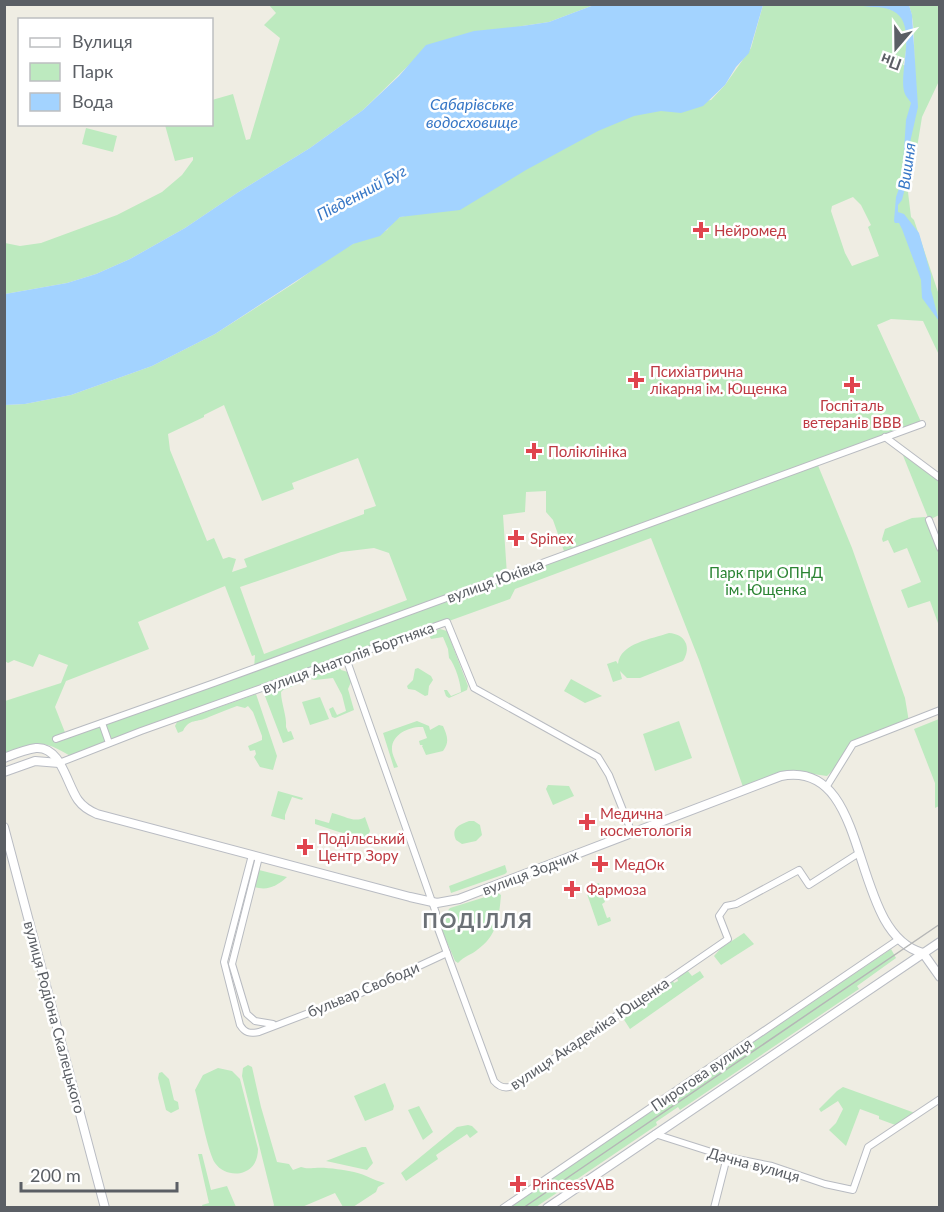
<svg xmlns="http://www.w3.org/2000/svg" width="944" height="1212" viewBox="0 0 944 1212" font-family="Lato,sans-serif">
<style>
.green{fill:#bdeabf;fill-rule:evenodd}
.water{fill:#a3d3ff}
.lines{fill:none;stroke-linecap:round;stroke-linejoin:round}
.street-casing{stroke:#b8bbc1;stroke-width:8}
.secondary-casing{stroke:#b9bcc3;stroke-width:10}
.street{stroke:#fff;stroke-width:6}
.secondary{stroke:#fff;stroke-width:8}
.tram{stroke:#b5b6b6;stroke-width:1.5}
.health-dot{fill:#e0444e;stroke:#fff;stroke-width:2}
.labels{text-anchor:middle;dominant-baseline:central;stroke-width:5;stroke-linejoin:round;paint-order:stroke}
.health-label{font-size:15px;fill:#be3a42;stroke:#fff;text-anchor:start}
.park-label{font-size:15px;fill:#2b8433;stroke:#fff}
.street-label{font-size:15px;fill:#5b5f65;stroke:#fff}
.water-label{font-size:16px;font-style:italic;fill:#3777c6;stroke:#fff}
.district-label{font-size:21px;font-weight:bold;letter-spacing:1.5px;fill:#6c7177;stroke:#fff}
</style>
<rect width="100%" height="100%" fill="#efede3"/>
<g class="green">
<polygon points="269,5 594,5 549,22 522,26 412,62 363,110 310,148 237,193 185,228 130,259 96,274 67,283 5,294 5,243 20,246 41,243 117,215 162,192 182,175 193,160 193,157 175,161 165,125 212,124 212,100 233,94 246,140 250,139 280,38 264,25 276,13"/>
<path d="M763,5H886V8C891,10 896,11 900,15C910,26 907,52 903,65L915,67C913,46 916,25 909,5H939V81L922,117L910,191L908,192L911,217L914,220L939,295V355L923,321L891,319L877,325L922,424L817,463L852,548L905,698L909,722L853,744L836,767L827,776L792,771L743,787L699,660L651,538L515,589L510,599L72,757C41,738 37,742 5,753V701L61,683L68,665L39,654L33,667L14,660L8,663L5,661V405L25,404L71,395L152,366L215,334L296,282L336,253L360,240L374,237L387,230L393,222L400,217L415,214L605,113L711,100L725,85L751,48ZM853,197L861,205L871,225L868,227L879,256L852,266L845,253L831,211L832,206ZM224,405L262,501L294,489L292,483L358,458L376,506L364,510V514L244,559L247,567L232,572L236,559L229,557L223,559L214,538L207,541L170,450L168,434L204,417V415ZM546,491V512L553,520L565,554L507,575L503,515L525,512L526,492ZM374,548L389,553L407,600L264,654L240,587L341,552ZM225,586L252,656L255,655L254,668L66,735L55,707L66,681L149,649L138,622Z"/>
<polygon points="86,128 117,136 113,152 82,144"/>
<polygon points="900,448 939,478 939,515 929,520"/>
<polygon points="925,517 939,554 939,626 930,601 908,608 901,590 921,582 907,548 894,553 888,540 883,542 882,539 885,529 912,518"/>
<path d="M440,629L447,631L468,686L467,690L449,698L446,696L444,690H447L451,696L461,692C461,684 455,664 449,658L448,649L443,637L431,639L428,633Z"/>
<path d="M669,633C685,634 692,647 683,661L640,678H627L620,671L622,679L613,682L607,664L616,661L618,664C620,643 652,639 669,633Z"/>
<path d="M339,664L341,670L348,672L351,682L348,689L354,710L335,718L332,717L329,709L333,707L337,715L346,711L342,695L333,678L315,680L311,679L283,690L281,692C281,703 287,716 286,727L288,732L291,731L294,739L283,743L263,691Z"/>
<polygon points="418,668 431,676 433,680 429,686 428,695 425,696 415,690 408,689 407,686 413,680 415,669"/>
<polygon points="571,679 602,696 585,703 564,691"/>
<path d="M256,694L277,756L273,770L260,767L254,757L256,754L255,750L250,751L248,746L262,740V736L253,712L248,706L245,708L237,706C227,710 218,713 209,717C197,723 189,718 183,731L178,733L175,726L177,722Z"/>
<polygon points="320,697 329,719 310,725 302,702"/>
<polygon points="939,719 939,806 935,808 935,783 914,729"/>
<path d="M417,721L429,726L430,730L439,725L443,726C447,735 450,742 443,751L426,755L422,746L423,745H420L419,741L427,738L423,727C410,726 391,734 392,750C392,754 396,762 398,767L394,768L383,733Z"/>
<polygon points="679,721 692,758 655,771 643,734"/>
<polygon points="548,785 569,786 574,796 553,805 546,789"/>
<polygon points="278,791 303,798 302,800 292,797 285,815 285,820 271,816"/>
<path d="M332,813C343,815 355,824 365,817L370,831L367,838L339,832L315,824V819L329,823Z"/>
<path d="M469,821H474L480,825L482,835L476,841L462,844L456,840C451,828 459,825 469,821Z"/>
<polygon points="505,865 507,872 505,874 451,893 449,886"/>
<path d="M259,870L287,877C277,886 268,891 254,887Z"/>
<polygon points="599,883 605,902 602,904 607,918 610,917 611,921 598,926 585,888"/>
<path d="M498,893L501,895C499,918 497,936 477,950C471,955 464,956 458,963L455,961L441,928L444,915L450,908Z"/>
<polygon points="744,933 754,944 721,965 714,956 721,948"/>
<polygon points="891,949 896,958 857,986 859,989 680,1110 678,1107 656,1122 657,1125 536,1207 509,1208"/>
<polygon points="687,970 692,976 700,971 704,977 630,1029 621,1015 673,981 674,983 678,981 677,978"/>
<path d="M248,1065L252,1067L261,1107L277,1162L289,1164L293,1170L301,1167C307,1169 309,1168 315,1168C326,1167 343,1170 354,1172C367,1175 372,1180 385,1183L378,1187L376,1192L353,1207H343L335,1193L302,1207H273L274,1205L242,1076L243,1068Z"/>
<path d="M218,1068L232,1071L240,1079L258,1149C258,1159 254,1168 244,1172C234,1176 221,1172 215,1163C208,1153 199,1105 195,1090L203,1075Z"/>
<polygon points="162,1072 169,1079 174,1100 178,1102 179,1109 171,1113 166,1110 158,1078 159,1073"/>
<polygon points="385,1083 394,1106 393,1110 365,1121 354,1096"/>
<polygon points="843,1087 915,1113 898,1126 879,1119 879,1116 860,1109 846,1146 829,1130 836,1123 843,1109 838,1101 821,1112 819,1109 837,1091"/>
<polygon points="419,1106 433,1132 423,1140 408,1110"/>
<polygon points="468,1125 472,1126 478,1132 470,1138 467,1134 436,1155 438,1159 406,1181 401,1173 457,1127"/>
<polygon points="362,1147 366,1147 373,1163 367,1170 326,1161"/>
<polygon points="198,1154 202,1154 211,1190 227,1186 236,1207 241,1207 203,1207 202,1205 209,1203"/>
</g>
<g class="water">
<polygon points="594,5 763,5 749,53 736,67 725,85 703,106 681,113 661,111 634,116 598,131 526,170 460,210 400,217 380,236 353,244 215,334 152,366 71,395 25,404 5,405 5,294 67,283 96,274 130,259 185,228 237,193 310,148 363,110 399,76 426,45 474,31 522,26 549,22"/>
<path d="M856,5H909L912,15L918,107L907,156L909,172L902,200L898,205V212L904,214L919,233L931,275V290L939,321L922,298L921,280L902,229L899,223H895L894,221L896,197L902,180L906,120L911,103C909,99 905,96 904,91C899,70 918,23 893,11C882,5 868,8 856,5Z"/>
</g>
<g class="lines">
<defs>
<g id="street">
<polyline points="885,437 940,478"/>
<polyline points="929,520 940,548"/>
<path d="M346,658L436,913L437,926L494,1081C507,1096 520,1081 533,1073L728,939L719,916L726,906L736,904L799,870L809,885L859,853"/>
<polyline points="102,723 109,743"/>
<polyline points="56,739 214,683 922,424"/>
<polyline points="59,763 141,731 447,622 474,688 598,757 609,775 632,833"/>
<polyline points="827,786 853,744 940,710"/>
<path d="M252,855L224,962L240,1025C245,1033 250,1034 259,1032L361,993L447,953"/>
<polyline points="259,857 232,964 247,1014 255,1021 273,1024"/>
<polyline points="655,1134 727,1157 772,1166 825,1184 853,1190 868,1147 940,1099"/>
<polyline points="503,1208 899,939"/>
<polyline points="714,1208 727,1157"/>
</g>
<g id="secondary">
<path d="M4,758C14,754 26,749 36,748C61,746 67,785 78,800C83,807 90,811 97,814L410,897L437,903L459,899L781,776C874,758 847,933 923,953"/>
<polyline points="4,772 35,761 59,763"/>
<polyline points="4,827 105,1208"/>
<polyline points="923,953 940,977"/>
<polyline points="547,1208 940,942"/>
</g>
</defs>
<use href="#street" class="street-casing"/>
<use href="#secondary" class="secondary-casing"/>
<use href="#street" class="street"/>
<use href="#secondary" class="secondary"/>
<polyline class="tram" points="523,1208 940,924"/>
</g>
<g class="health-dot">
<path d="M698 221h6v6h6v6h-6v6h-6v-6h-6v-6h6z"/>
<path d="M633 371h6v6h6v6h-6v6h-6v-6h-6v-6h6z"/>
<path d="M849 376h6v6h6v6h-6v6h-6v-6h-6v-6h6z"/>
<path d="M531 442h6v6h6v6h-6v6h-6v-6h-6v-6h6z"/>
<path d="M513 529h6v6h6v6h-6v6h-6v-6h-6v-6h6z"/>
<path d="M584 813h6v6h6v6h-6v6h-6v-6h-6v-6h6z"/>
<path d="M302 838h6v6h6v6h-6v6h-6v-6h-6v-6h6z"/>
<path d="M597 855h6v6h6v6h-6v6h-6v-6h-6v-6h6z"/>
<path d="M569 880h6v6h6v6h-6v6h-6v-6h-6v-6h6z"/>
<path d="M515 1175h6v6h6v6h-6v6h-6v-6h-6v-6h6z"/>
</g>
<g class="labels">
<g class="health-label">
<text x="714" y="230">Нейромед</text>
<text x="650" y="371">Психіатрична<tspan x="650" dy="17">лікарня ім. Ющенка</tspan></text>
<text x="852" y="405" text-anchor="middle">Госпіталь<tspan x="852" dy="17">ветеранів ВВВ</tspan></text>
<text x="548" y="451">Поліклініка</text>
<text x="530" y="538">Spinex</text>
<text x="600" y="813">Медична<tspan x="600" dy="17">косметологія</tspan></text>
<text x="318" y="838">Подільський<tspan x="318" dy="17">Центр Зору</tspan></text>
<text x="614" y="864">МедОк</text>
<text x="586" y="889">Фармоза</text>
<text x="532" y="1184">PrincessVAB</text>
</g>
<g class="park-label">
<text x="766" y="572">Парк при ОПНД<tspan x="766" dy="17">ім. Ющенка</tspan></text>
</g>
<g class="street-label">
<text transform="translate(495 580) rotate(-20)">вулиця Юківка</text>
<text transform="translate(348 657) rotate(-20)">вулиця Анатолія Бортняка</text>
<text transform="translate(530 872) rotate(-21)">вулиця Зодчих</text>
<text transform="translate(363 989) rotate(-23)">бульвар Свободи</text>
<text transform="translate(55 1017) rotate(75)">вулиця Родіона Скалецького</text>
<text transform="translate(589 1033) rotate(-34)">вулиця Академіка Ющенка</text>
<text transform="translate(701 1074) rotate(-34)">Пирогова вулиця</text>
<text transform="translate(754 1164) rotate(15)">Дачна вулиця</text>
</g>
<g class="water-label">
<text x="472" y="103">Сабарівське<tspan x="472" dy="18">водосховище</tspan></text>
<text transform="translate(906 166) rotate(-82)">Вишня</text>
<text transform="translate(361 192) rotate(-28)">Південний Буг</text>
</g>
<g class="district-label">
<text x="478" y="919">ПОДІЛЛЯ</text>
</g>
</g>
<rect width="944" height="1212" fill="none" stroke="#5b5f65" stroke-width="12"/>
<rect x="18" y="18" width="195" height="108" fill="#ffffff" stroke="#bdbfc1" stroke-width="1.5"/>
<rect x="30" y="38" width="30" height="9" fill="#ffffff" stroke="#bdbfc1" stroke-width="1.5"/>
<text x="72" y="48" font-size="18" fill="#5b5f65">Вулиця</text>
<rect x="30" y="63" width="30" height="18" fill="#bdeabf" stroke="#bdbfc1" stroke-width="1.5"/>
<text x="72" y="78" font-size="18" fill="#5b5f65">Парк</text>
<rect x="30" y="93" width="30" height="18" fill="#a3d3ff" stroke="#bdbfc1" stroke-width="1.5"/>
<text x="72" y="108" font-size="18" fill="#5b5f65">Вода</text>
<g transform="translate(896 48) rotate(200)" stroke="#ffffff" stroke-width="4.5" paint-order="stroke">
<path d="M0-4.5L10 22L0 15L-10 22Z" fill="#5b5f65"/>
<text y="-9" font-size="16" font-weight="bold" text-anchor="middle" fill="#5b5f65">Пн</text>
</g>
<path d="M21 1182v9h156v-9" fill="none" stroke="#5b5f65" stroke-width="3"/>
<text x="30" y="1182" font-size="18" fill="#5b5f65" stroke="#ffffff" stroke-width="4.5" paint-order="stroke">200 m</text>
</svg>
